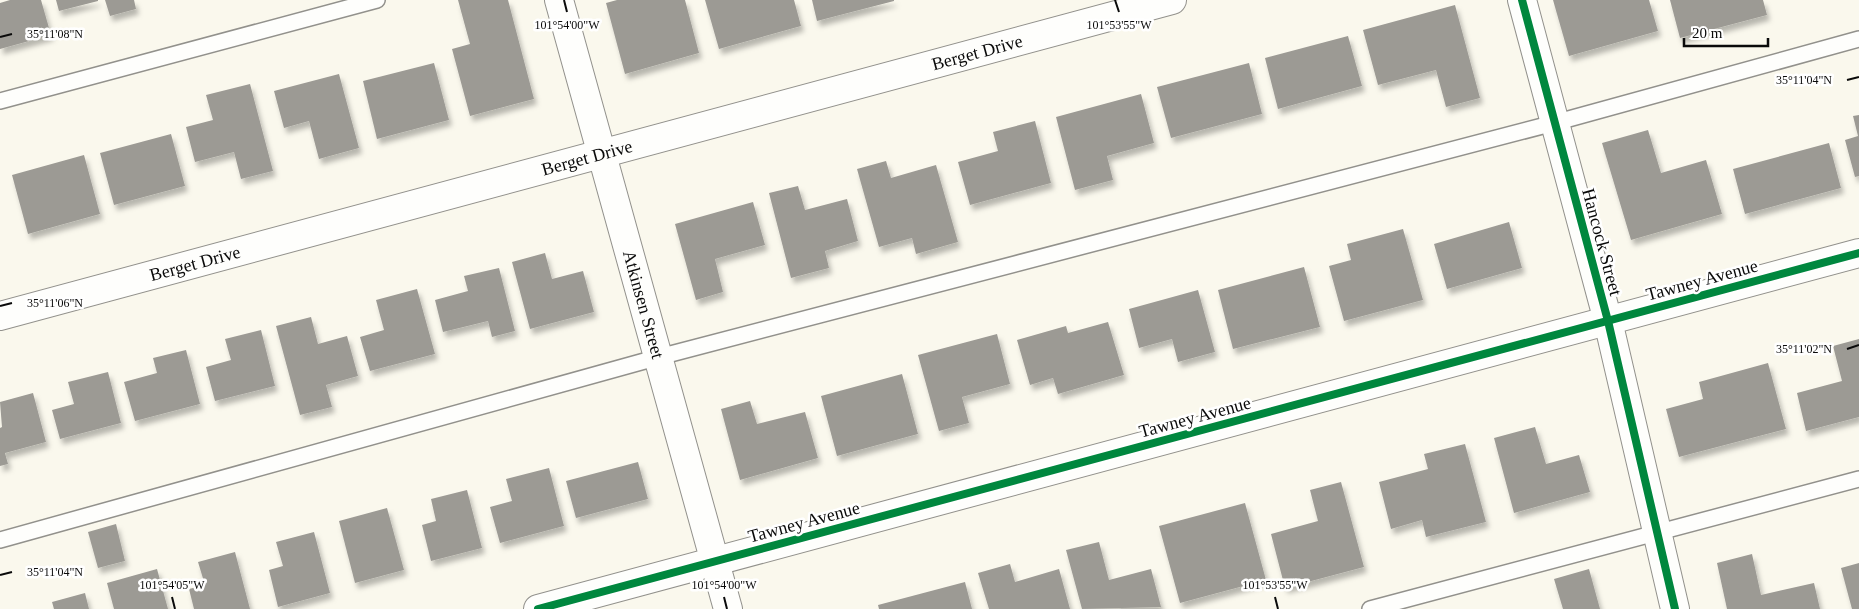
<svg xmlns="http://www.w3.org/2000/svg" width="1859" height="609" viewBox="0 0 1859 609" font-family="'Times New Roman',serif">
<style>
.building{fill:#9c9a94;filter:url(#shadow)}
.lines{fill:none;stroke-linecap:round;stroke-linejoin:round}
.service-casing{stroke:#92918c;stroke-width:18}
.minor-casing{stroke:#92918c;stroke-width:30}
.tertiary-casing{stroke:#92918c;stroke-width:30}
.service{stroke:#fefefc;stroke-width:15}
.minor{stroke:#fefefc;stroke-width:28}
.tertiary{stroke:#fefefc;stroke-width:28}
.cycleway-casing{stroke:#fff;stroke-width:11}
.cycleway{stroke:#00873e;stroke-width:8}
.ticks{fill:none;stroke:#0a0a0a;stroke-width:2}
.labels{text-anchor:middle;dominant-baseline:central;stroke-width:5;stroke-linejoin:round;paint-order:stroke}
.street-label{font-size:18px;fill:#0a0a0a;stroke:#fff}
.ticks-label{font-size:12px;text-anchor:middle;fill:#0a0a0a;stroke:#fff;stroke-width:5;stroke-linejoin:round;paint-order:stroke}
</style>
<defs>
<filter id="shadow"><feDropShadow dx="3" dy="5.5" stdDeviation="2.5" flood-color="#0004"/></filter>
</defs>
<rect width="100%" height="100%" fill="#faf8ed"/>
<g class="building">
<polygon points="10,0 41,0 51,35 0,49 0,3"/>
<polygon points="56,0 98,0 98,1 59,11"/>
<polygon points="105,0 134,0 136,9 110,16"/>
<polygon points="458,0 508,0 534,99 470,116 452,49 470,44"/>
<polygon points="617,0 685,0 699,53 625,74 606,3"/>
<polygon points="705,0 794,0 801,26 719,49"/>
<polygon points="812,0 894,0 894,1 817,21"/>
<polygon points="1553,0 1649,0 1658,31 1569,56"/>
<polygon points="1670,0 1763,0 1767,15 1680,38"/>
<polygon points="1455,5 1480,98 1446,107 1436,70 1378,85 1363,30"/>
<polygon points="1348,36 1362,86 1278,109 1265,58"/>
<polygon points="434,63 449,120 377,139 363,81"/>
<polygon points="1249,63 1262,114 1171,138 1157,87"/>
<polygon points="339,74 359,148 319,159 309,121 284,128 274,91"/>
<polygon points="250,84 273,171 241,179 234,152 195,162 186,127 213,120 206,95"/>
<polygon points="1141,94 1154,143 1107,156 1113,180 1075,190 1056,117"/>
<polygon points="1859,115 1859,176 1855,177 1845,140 1858,136 1853,116"/>
<polygon points="1035,121 1051,183 970,205 958,162 998,151 993,132"/>
<polygon points="1648,130 1661,173 1706,160 1722,214 1631,240 1602,143"/>
<polygon points="171,134 185,186 114,205 100,153"/>
<polygon points="1829,143 1841,188 1745,214 1733,169"/>
<polygon points="84,155 100,214 28,234 12,175"/>
<polygon points="886,161 891,178 936,165 958,242 916,254 912,238 879,247 857,169"/>
<polygon points="798,186 805,210 847,199 858,241 825,251 829,268 791,278 769,193"/>
<polygon points="753,202 765,245 715,259 723,292 696,300 675,224"/>
<polygon points="1509,222 1522,268 1447,289 1434,244"/>
<polygon points="1403,229 1423,300 1344,321 1329,266 1351,260 1347,244"/>
<polygon points="545,253 552,279 583,271 594,312 530,329 512,262"/>
<polygon points="1304,267 1320,327 1233,349 1218,290"/>
<polygon points="499,268 515,331 492,337 488,321 443,332 435,300 468,291 464,276"/>
<polygon points="417,289 435,354 370,371 360,337 384,330 376,300"/>
<polygon points="1198,290 1215,352 1178,362 1172,339 1139,348 1129,309"/>
<polygon points="311,317 318,344 347,336 358,376 326,385 332,407 300,415 276,326"/>
<polygon points="1108,322 1124,375 1058,394 1053,378 1030,385 1017,340 1066,326 1068,333"/>
<polygon points="261,330 275,386 215,401 206,367 231,360 225,339"/>
<polygon points="997,334 1010,384 962,397 969,423 939,431 918,355"/>
<polygon points="1859,339 1859,417 1806,431 1797,393 1842,381 1833,346"/>
<polygon points="186,350 200,404 135,421 124,382 157,373 153,358"/>
<polygon points="1768,363 1786,429 1679,457 1666,409 1703,399 1699,382"/>
<polygon points="108,372 121,423 60,439 52,410 74,404 68,382"/>
<polygon points="902,374 918,434 837,456 821,396"/>
<polygon points="33,393 46,442 5,453 8,464 0,466 0,428 2,427 0,402"/>
<polygon points="750,401 757,424 805,412 818,458 740,480 721,409"/>
<polygon points="1535,427 1546,464 1579,455 1590,492 1514,513 1494,438"/>
<polygon points="1465,444 1486,522 1426,537 1422,520 1391,529 1379,482 1428,469 1424,454"/>
<polygon points="638,462 648,499 576,518 566,481"/>
<polygon points="549,468 564,526 500,543 490,507 512,501 506,479"/>
<polygon points="1341,482 1364,567 1285,588 1271,534 1318,521 1310,490"/>
<polygon points="467,490 482,548 431,561 422,525 436,521 431,499"/>
<polygon points="1245,503 1266,580 1180,603 1159,526"/>
<polygon points="387,508 404,570 355,583 339,521"/>
<polygon points="116,524 125,561 98,568 88,532"/>
<polygon points="314,532 330,593 278,607 269,570 283,566 276,542"/>
<polygon points="1099,542 1109,580 1151,569 1161,607 1082,609 1066,550"/>
<polygon points="235,552 250,609 194,609 189,589 205,585 198,562"/>
<polygon points="1752,554 1761,595 1814,583 1820,609 1727,609 1717,563"/>
<polygon points="1859,563 1859,609 1852,609 1841,568"/>
<polygon points="1010,564 1015,582 1059,569 1070,609 989,609 978,573"/>
<polygon points="157,569 168,609 114,609 107,583"/>
<polygon points="1589,569 1600,609 1563,609 1554,579"/>
<polygon points="965,582 972,609 879,609 878,605"/>
<polygon points="85,593 89,609 54,609 52,602"/>
</g>
<g class="lines">
<defs>
<g id="service">
<polyline points="0,101 377,0"/>
<polyline points="0,540 659,357 1554,123 1859,39"/>
<polyline points="1370,609 1859,479"/>
</g>
<g id="minor">
<path id="s1" d="M559,0L728,609"/>
<path id="s2" d="M0,316L1172,0"/>
<polyline points="538,609 1859,253"/>
</g>
<polyline id="tertiary" points="1522,0 1608,321 1675,609"/>
</defs>
<use href="#service" class="service-casing"/>
<use href="#minor" class="minor-casing"/>
<use href="#tertiary" class="tertiary-casing"/>
<use href="#service" class="service"/>
<use href="#minor" class="minor"/>
<use href="#tertiary" class="tertiary"/>
<defs>
<g id="cycleway">
<polyline points="1522,0 1608,321 1675,609"/>
<polyline points="538,609 1859,253"/>
</g>
</defs>
<use href="#cycleway" class="cycleway-casing"/>
<use href="#cycleway" class="cycleway"/>
</g>
<path class="ticks" d="M564,0L567,12M1115,0L1119,12M0,37L12,34M1847,80L1859,77M0,306L12,303M1847,349L1859,345M0,575L12,572M172,597L175,609M724,597L727,609M1275,597L1278,609"/>
<g class="labels">
<g class="street-label">
<text stroke="none"><textPath href="#s2" startOffset="1012">Berget Drive</textPath></text>
<text stroke="none"><textPath href="#s2" startOffset="608">Berget Drive</textPath></text>
<text transform="translate(1602 242) rotate(75)">Hancock Street</text>
<text stroke="none"><textPath href="#s2" startOffset="202">Berget Drive</textPath></text>
<text transform="translate(1702 280) rotate(-15)">Tawney Avenue</text>
<text stroke="none"><textPath href="#s1" startOffset="316">Atkinsen Street</textPath></text>
<text transform="translate(1195 417) rotate(-15)">Tawney Avenue</text>
<text transform="translate(804 522) rotate(-15)">Tawney Avenue</text>
</g>
</g>
<g class="ticks-label">
<text x="567" y="29">101°54'00"W</text>
<text x="1119" y="29">101°53'55"W</text>
<text x="55" y="38">35°11'08"N</text>
<text x="1804" y="84">35°11'04"N</text>
<text x="55" y="307">35°11'06"N</text>
<text x="1804" y="353">35°11'02"N</text>
<text x="55" y="576">35°11'04"N</text>
<text x="172" y="589">101°54'05"W</text>
<text x="724" y="589">101°54'00"W</text>
<text x="1275" y="589">101°53'55"W</text>
</g>
<path d="M1684 38v8h84v-8" fill="none" stroke="#0a0a0a" stroke-width="2.5"/>
<text x="1692" y="38" font-size="15" fill="#0a0a0a" stroke="#ffffff" stroke-width="4" paint-order="stroke">20 m</text>
</svg>
